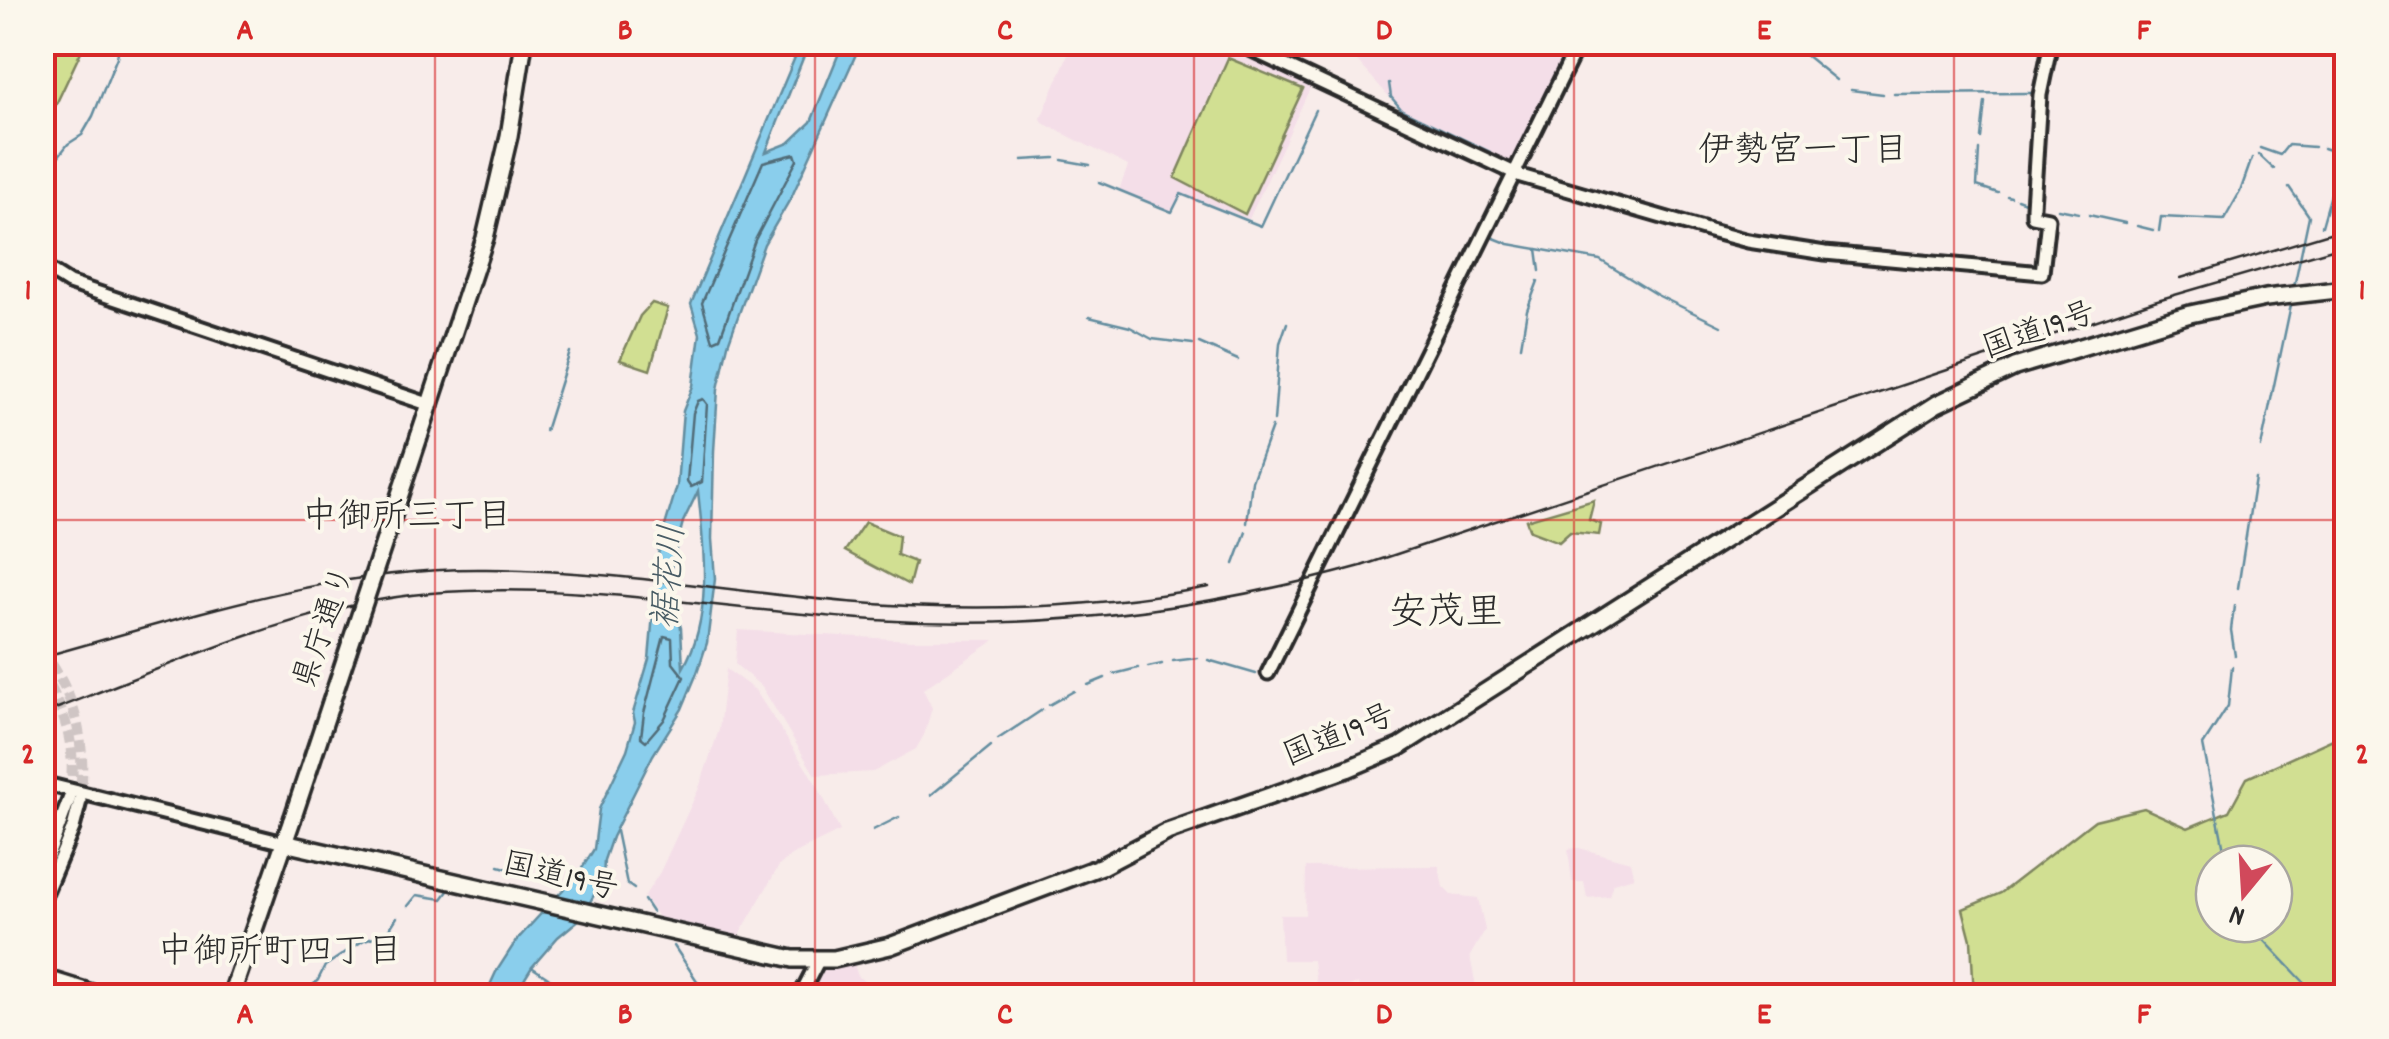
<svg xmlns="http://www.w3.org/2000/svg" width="2389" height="1039" viewBox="0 0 2389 1039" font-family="Dekko,'Klee One',sans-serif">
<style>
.built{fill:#f4dee8}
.green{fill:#d1df92;stroke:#7e855e;stroke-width:2.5;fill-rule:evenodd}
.water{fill:#8aceec;stroke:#648d9f;stroke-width:2.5;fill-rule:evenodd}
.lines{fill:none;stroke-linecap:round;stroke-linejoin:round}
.shore{stroke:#516c78;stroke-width:2.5}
.stream{stroke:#648d9f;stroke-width:2.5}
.minor-tunnel{stroke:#cfc5c4;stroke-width:11;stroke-dasharray:11 5.5;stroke-linecap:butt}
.minor-casing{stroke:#2b2b2b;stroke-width:19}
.major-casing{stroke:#2b2b2b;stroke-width:21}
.highway-casing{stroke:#2b2b2b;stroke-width:22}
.minor{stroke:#fbf7ec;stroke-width:11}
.major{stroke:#fbf7ec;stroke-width:14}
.highway{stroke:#fbf7ec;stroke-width:15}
.rail{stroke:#2b2b2b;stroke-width:2.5}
.highway-bridge-casing{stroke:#2b2b2b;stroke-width:22;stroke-linecap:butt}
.highway-bridge{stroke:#fbf7ec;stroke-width:15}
.grid{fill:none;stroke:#d62828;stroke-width:2.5;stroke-opacity:0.55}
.labels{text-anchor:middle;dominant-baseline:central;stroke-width:8;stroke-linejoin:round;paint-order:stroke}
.street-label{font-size:32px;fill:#2b2b2b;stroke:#fbf7ec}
.neighbourhood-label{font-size:35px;fill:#2b2b2b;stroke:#fbf7ec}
.water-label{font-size:35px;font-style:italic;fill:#485c65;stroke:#fbf7ec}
.quarter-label{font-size:38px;fill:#2b2b2b;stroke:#fbf7ec}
.neatline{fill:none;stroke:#d62828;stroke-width:4}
.grid-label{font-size:32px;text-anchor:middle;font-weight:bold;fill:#d62828}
</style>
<rect width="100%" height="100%" fill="#f8ecea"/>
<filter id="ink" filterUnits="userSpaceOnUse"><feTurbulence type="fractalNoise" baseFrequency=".01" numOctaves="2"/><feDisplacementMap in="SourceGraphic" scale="20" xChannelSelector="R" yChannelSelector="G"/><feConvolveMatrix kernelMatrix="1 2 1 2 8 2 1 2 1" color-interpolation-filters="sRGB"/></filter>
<g filter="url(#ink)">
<g class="built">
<polygon points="1528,42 1561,56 1563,62 1514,163 1401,110 1352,55 1354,50 1371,50 1378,43"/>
<polygon points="1073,43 1220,43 1311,86 1249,219 1181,193 1173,213 1119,190 1128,166 1043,123 1041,118"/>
<polygon points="738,630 911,640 995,640 923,689 932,708 924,735 916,749 873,772 815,775 762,687 735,664"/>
<polygon points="726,669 755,690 817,785 840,831 791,855 779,866 737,939 662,923 644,897 660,872 699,788 719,730"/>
<polygon points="1579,848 1630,862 1634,877 1613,883 1609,896 1587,898 1584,882 1572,882 1568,849"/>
<polygon points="1439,866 1443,887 1451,895 1478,898 1485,930 1470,956 1478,996 1361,996 1358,984 1317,992 1313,960 1282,960 1280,915 1305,915 1306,867"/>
<polygon points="854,965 858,976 871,987 864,996 806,996 822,970"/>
</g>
<g class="green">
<polygon points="43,42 85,43 43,132 42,43"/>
<polygon points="1228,58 1303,89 1245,214 1175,178"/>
<polygon points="652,303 668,308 650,370 620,360 640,316"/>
<polygon points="1594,500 1589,520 1601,524 1599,535 1570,532 1559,542 1530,531 1526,520"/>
<polygon points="865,522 899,536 897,555 915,562 909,585 845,551"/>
<path d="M2346,733V996H1974L1971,940L1963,909L2001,893L2095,820L2144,808L2188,828L2229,811L2247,778ZM2214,864H2274V924H2214Z"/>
</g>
<path class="water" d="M801,43H809L766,152L789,143L811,122L843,43H861L792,196L764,244L728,344L718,389L714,451L712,539L715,579L707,643L697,673L682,709L653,755L612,837L604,860L603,880L580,919L558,937L532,967L514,996H485L496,972L516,941L581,870L594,849L599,809L627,750L635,722L633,713L649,659L659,546L677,486L683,411L693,386L700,334L691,304ZM698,491C704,547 713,618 683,668L681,628L670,592L671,568L683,522Z"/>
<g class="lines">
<g class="shore">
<polygon points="795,154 797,160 755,240 720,338 713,341 702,303 763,162"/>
<polygon points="703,399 707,404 702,482 691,487 687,481 693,413 698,401"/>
<polygon points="664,636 672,638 673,663 684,677 664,720 646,741 641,737 644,713"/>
</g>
<g class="stream">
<polyline points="1370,42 1371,43"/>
<polyline points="1789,42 1836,80"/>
<polyline points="1375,48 1380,56"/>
<polyline points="1389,83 1391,97 1402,110 1490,152"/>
<polyline points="1851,90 1883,94"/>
<polyline points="1894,94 2031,93"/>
<polyline points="1981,138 1985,102"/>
<polyline points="2260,148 2280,155 2288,145 2314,147"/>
<polyline points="2323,148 2344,155"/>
<polyline points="1979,150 1977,186 1998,193"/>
<polyline points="2258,154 2274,169"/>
<polyline points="1022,160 1055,158"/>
<polyline points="1062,160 1090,165"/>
<polyline points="48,170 68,144 82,135 93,116 117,57 120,42"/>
<polyline points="1099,182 1172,212 1181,194 1261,226 1315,110"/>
<polyline points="2336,185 2346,164"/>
<polyline points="2289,187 2309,216 2294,287"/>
<polyline points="2007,196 2011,197"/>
<polyline points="2017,199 2025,202"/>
<polyline points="2058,209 2079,213"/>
<polyline points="2089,215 2125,223"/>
<polyline points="2137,226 2153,230"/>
<polyline points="2322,226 2331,194"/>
<polyline points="2159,231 2161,217 2224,220 2240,192 2252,158"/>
<polyline points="1489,236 1509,244 1600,260 1657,295 1721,326"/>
<polyline points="1537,249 1540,271"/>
<polyline points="1089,317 1130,327 1152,339 1193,344"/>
<polyline points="1199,343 1238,360"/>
<polyline points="1521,346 1527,310 1538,281"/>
<polyline points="1274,421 1280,343 1287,323"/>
<polyline points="545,431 570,352"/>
<polyline points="2261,447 2292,300"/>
<polyline points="1247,523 1252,481 1272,427"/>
<polyline points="1234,564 1246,532"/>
<polyline points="2238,588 2255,478"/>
<polyline points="2234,606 2231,630 2235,656"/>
<polyline points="1208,660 1256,674"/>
<polyline points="1173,661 1198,658"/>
<polyline points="1148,667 1162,664"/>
<polyline points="1114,674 1138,668"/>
<polyline points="1088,685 1105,678"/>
<polyline points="1049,705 1074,691"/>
<polyline points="998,739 1042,710"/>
<polyline points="931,795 991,746"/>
<polyline points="873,830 899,817"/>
<polyline points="616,831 627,884 634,889"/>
<polyline points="2227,864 2203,745 2228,706 2232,667"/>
<polyline points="499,866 506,868"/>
<polyline points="644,900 652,912"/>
<polyline points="408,906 417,895 442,899 448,891"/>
<polyline points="2249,924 2317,996"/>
<polyline points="674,946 707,996"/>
<polyline points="533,968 568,991"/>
<polyline points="302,996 318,980 325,966 364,940 387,933 397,917"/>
</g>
<g class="minor-tunnel">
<path d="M42,651C78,698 86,744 80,801"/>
<path d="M42,672C67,717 77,745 70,797"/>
</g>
<defs>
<g id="minor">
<polyline points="1235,42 1521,176 1710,231 1748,241 1825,253 2042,273 2048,219 2033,216 2033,207 2040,95 2051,42"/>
<polyline points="42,266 69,283 431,405"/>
<polyline points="1268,673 1579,42"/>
<polyline points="42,783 284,843"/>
<polyline points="42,872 70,797"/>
<polyline points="42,901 73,828 80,801"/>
<polyline points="800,996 818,961"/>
</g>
<polyline id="major" points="42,977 103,996"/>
<g id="highway">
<polyline points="419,437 485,238 509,136 524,42"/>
<polyline points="284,843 793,959 834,959 890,946 1102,866 1167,832 1347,769 1399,747 1937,404 2015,367 2190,314 2266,298 2346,289"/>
<polyline points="231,996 292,820"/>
</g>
</defs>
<use href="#minor" class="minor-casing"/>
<use href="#major" class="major-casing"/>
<use href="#highway" class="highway-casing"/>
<use href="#minor" class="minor"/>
<use href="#major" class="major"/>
<use href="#highway" class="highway"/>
<g class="rail">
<polyline points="2181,278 2346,228"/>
<path d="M42,657C187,617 334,567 486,569C607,570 727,591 847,602C967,612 1091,609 1209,587"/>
<path d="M42,714C162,669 304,603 431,593C580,581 728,611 875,620C1040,631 1202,610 1361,566L2154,301L2346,245"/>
</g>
<defs>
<polyline id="highway-bridge" points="292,820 419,437"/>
</defs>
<use href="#highway-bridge" class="highway-bridge-casing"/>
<use href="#highway-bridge" class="highway-bridge"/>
</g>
</g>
<path class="grid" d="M435,42V996M815,42V996M1194,42V996M1574,42V996M1954,42V996M42,520H2346"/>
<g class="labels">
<g class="street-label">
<text transform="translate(2040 333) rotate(-19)">国道19号</text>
<text transform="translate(327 628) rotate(-71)">県庁通り</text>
<text transform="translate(1340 738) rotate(-22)">国道19号</text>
<text transform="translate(560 879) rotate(13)">国道19号</text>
</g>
<g class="neighbourhood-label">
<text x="1803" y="153">伊勢宮一丁目</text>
<text x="407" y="519">中御所三丁目</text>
<text x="280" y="954">中御所町四丁目</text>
</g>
<g class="water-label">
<text transform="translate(672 577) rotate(-86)">裾花川</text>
</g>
<g class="quarter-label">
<text x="1446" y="615">安茂里</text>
</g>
</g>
<rect width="2389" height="1039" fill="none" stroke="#fbf7ec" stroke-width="110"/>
<g transform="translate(2244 894) rotate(198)"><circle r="48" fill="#fbf7ec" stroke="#a8a59f" stroke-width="2.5"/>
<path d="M0-8L18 38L0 25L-18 38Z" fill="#d1495b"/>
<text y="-15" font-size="28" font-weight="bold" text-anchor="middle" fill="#2b2b2b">N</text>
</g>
<rect x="55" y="55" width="2279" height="929" class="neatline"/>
<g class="grid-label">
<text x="245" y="39">A</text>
<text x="625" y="39">B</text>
<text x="1005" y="39">C</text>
<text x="1384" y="39">D</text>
<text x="1764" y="39">E</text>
<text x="2144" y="39">F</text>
<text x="28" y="299">1</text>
<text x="2362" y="299">1</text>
<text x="28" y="763">2</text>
<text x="2362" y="763">2</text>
<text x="245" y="1023">A</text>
<text x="625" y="1023">B</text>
<text x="1005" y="1023">C</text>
<text x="1384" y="1023">D</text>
<text x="1764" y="1023">E</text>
<text x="2144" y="1023">F</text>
</g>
</svg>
